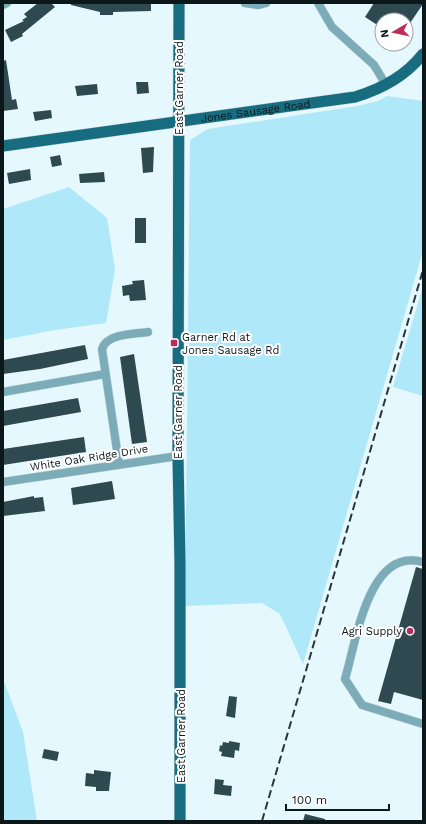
<svg xmlns="http://www.w3.org/2000/svg" width="426" height="824" viewBox="0 0 426 824" font-family="'Work Sans',sans-serif">
<style>
.green{fill:#afe8f9}
.building{fill:#2e4950}
.lines{fill:none;stroke-linecap:round;stroke-linejoin:round}
.minor-casing{stroke:#c2d4d9;stroke-width:9}
.major-casing{stroke:#c2d4d9;stroke-width:12}
.minor{stroke:#7dacb9;stroke-width:8}
.major{stroke:#186c7f;stroke-width:11}
.rail{stroke:#2a3639;stroke-width:2;stroke-dasharray:8 4;stroke-linecap:butt}
.poi-dot{fill:#bb2d59;stroke:#fff;stroke-width:1.5}
.labels{text-anchor:middle;dominant-baseline:central;stroke-width:4;stroke-linejoin:round;paint-order:stroke}
.street-label{font-size:11px;fill:#0c171a;stroke:#fff}
.poi-label{font-size:11px;fill:#0c171a;stroke:#fff;text-anchor:start}
</style>
<rect width="100%" height="100%" fill="#e5f8fd"/>
<g class="green">
<polygon points="387,96 423,101 423,251 303,664 280,614 262,603 185,606 190,140 208,129 357,106 378,101"/>
<polygon points="69,187 107,218 115,269 106,323 55,330 3,340 3,209"/>
<polygon points="423,286 423,396 393,387"/>
<polygon points="3,683 5,684 23,732 37,821 3,821"/>
</g>
<g class="building">
<polygon points="38,3 51,3 55,7 22,34 23,36 11,42 5,30 24,21 22,20 27,17 24,14"/>
<polygon points="71,3 151,3 151,11 113,12 113,15 100,15 100,12 71,5"/>
<polygon points="374,3 423,3 423,4 406,29 406,20 382,20 382,28 365,17"/>
<polygon points="6,60 12,100 16,99 18,109 3,111 3,61"/>
<polygon points="136,82 148,82 149,93 137,94"/>
<polygon points="97,84 98,94 77,96 75,86"/>
<polygon points="51,110 52,118 35,121 33,112"/>
<polygon points="154,147 153,172 143,173 141,148"/>
<polygon points="60,155 62,165 52,167 50,157"/>
<polygon points="30,169 31,180 9,184 7,173"/>
<polygon points="104,172 105,182 80,183 79,174"/>
<rect x="135" y="218" width="11" height="25"/>
<polygon points="144,280 146,300 130,301 129,295 123,296 122,286 133,284 132,281"/>
<polygon points="85,345 88,359 40,369 3,374 3,360"/>
<polygon points="134,354 147,442 132,444 120,357"/>
<polygon points="78,398 81,412 3,426 3,411"/>
<polygon points="84,437 86,452 3,465 3,449"/>
<polygon points="112,481 115,499 73,505 71,488"/>
<polygon points="34,496 34,498 43,497 45,511 3,516 3,502"/>
<polygon points="416,567 423,569 423,700 394,692 391,704 378,701"/>
<polygon points="229,696 237,697 235,718 226,716"/>
<polygon points="229,741 240,743 239,751 235,750 234,758 221,756 222,752 219,751 220,745 222,746 223,742 229,743"/>
<polygon points="44,749 59,752 57,761 42,758"/>
<polygon points="94,770 111,772 109,791 96,791 96,787 85,786 86,773 94,774"/>
<polygon points="215,779 224,780 223,785 232,786 231,796 214,794"/>
<polygon points="305,814 325,819 325,821 303,821"/>
</g>
<g class="lines">
<defs>
<g id="minor">
<polyline points="245,3 258,5 266,3"/>
<polyline points="318,3 332,27 374,65 386,85"/>
<polyline points="3,5 7,3"/>
<polyline points="3,392 105,374"/>
<path d="M119,464L102,349C107,333 135,334 148,332"/>
<polyline points="3,482 178,456"/>
<path d="M423,562C368,546 356,643 345,679L362,705L423,724"/>
</g>
<g id="major">
<polyline points="179,3 178,456 180,563 180,821"/>
<path id="s1" d="M3,146L355,97C382,89 405,77 423,54"/>
</g>
</defs>
<use href="#minor" class="minor-casing"/>
<use href="#major" class="major-casing"/>
<use href="#minor" class="minor"/>
<use href="#major" class="major"/>
<polyline class="rail" points="262,821 423,270"/>
</g>
<g class="poi-dot">
<rect x="170" y="339" width="8" height="8" rx="2"/>
<circle cx="410" cy="631" r="4"/>
</g>
<g class="labels">
<g class="street-label">
<text transform="translate(179 88) rotate(-90)">East Garner Road</text>
<text stroke="none"><textPath href="#s1" startOffset="255">Jones Sausage Road</textPath></text>
<text transform="translate(178 412) rotate(-90)">East Garner Road</text>
<text transform="translate(89 458) rotate(-9)">White Oak Ridge Drive</text>
<text transform="translate(181 736) rotate(-90)">East Garner Road</text>
</g>
<g class="poi-label">
<text x="182" y="337">Garner Rd at<tspan x="182" dy="13">Jones Sausage Rd</tspan></text>
<text x="402" y="631" text-anchor="end">Agri Supply</text>
</g>
</g>
<rect width="426" height="824" fill="none" stroke="#0c171a" stroke-width="8"/>
<g transform="translate(394 32) rotate(261)"><circle r="19" fill="#ffffff" stroke="#9ea2a3"/>
<path d="M0-3L7 15L0 10L-7 15Z" fill="#bb2d59"/>
<text y="-6" font-size="11" font-weight="bold" text-anchor="middle" fill="#0c171a">N</text>
</g>
<path d="M286 804v6h103v-6" fill="none" stroke="#0c171a" stroke-width="2"/>
<text x="292" y="804" font-size="12" fill="#0c171a" stroke="#ffffff" stroke-width="3" paint-order="stroke">100 m</text>
</svg>
